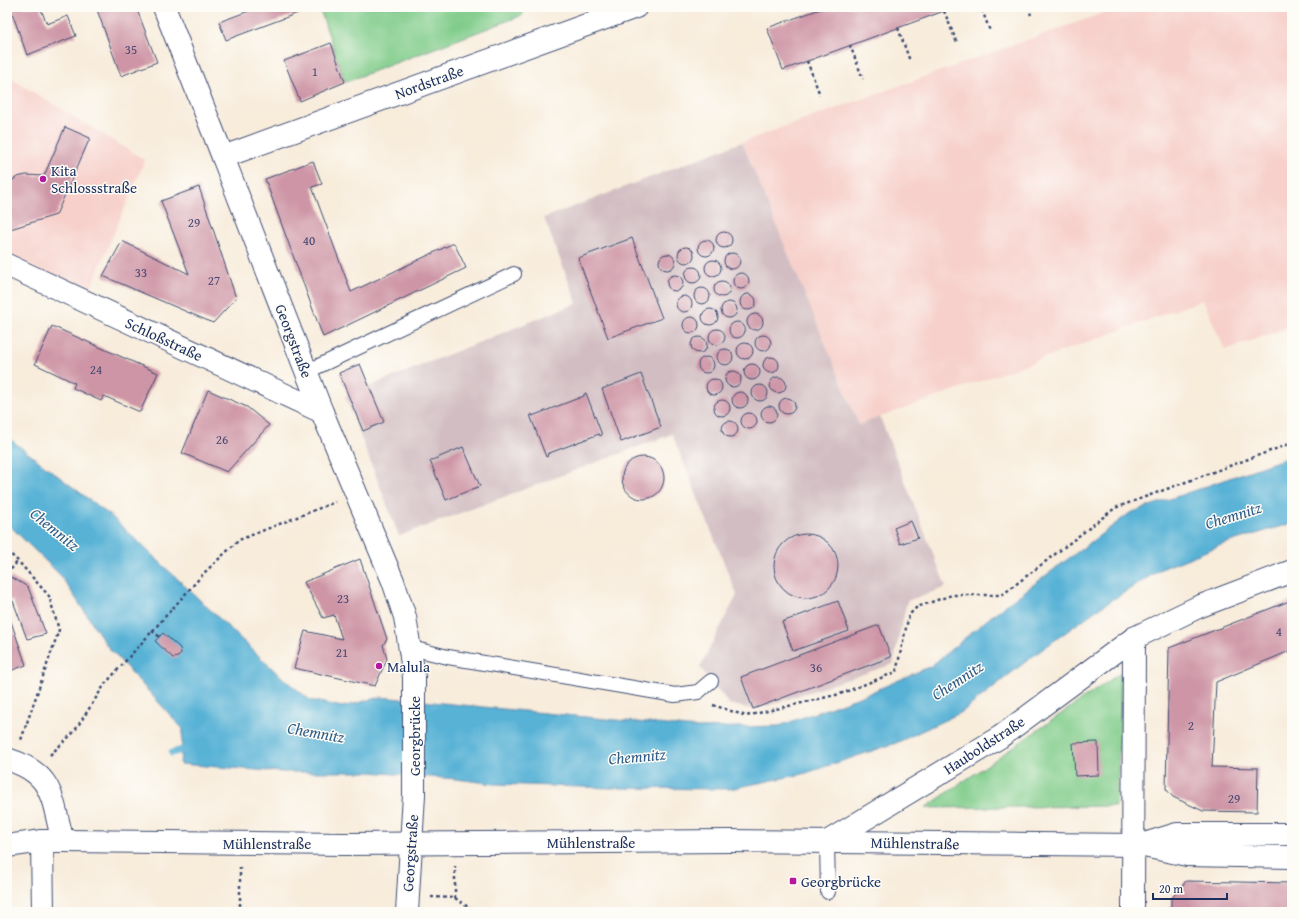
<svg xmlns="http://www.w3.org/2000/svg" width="1299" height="919" viewBox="0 0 1299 919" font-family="'Gentium Book Plus',serif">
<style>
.built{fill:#f7d0cb}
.industrial{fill:#d2bec2}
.green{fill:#80cc8a;stroke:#4e7e74}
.water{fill:#59b2d6;stroke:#3a709a}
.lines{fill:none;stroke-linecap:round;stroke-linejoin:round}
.stream{stroke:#59b2d6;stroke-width:7}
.building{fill:#ce95a6}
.lane-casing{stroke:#3c4b71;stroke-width:16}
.street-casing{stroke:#3c4b71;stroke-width:24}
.secondary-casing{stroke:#3c4b71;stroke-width:24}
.path{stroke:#3c4b71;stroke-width:2.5;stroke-dasharray:3 3;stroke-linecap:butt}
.lane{stroke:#fff;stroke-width:14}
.street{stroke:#fff;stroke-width:22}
.secondary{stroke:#fff;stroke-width:22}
.poi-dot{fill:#b5179e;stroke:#fdfcf7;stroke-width:1.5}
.labels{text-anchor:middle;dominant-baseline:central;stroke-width:3;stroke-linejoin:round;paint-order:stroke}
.number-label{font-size:13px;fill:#484870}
.street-label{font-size:15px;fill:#1b2f5e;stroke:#fdfcf7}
.poi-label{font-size:15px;fill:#1b2f5e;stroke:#fdfcf7;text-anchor:start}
.water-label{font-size:16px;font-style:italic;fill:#315d88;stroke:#fdfcf7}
</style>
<rect width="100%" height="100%" fill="#fdfcf7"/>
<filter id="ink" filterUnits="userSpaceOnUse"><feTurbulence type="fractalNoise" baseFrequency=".025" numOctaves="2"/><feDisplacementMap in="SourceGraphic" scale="8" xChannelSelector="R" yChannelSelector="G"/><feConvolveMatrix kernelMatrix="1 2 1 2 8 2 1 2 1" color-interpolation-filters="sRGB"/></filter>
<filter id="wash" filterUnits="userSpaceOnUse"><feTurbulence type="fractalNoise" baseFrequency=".012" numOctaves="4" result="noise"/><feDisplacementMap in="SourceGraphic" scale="16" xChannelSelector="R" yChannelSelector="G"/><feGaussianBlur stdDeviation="0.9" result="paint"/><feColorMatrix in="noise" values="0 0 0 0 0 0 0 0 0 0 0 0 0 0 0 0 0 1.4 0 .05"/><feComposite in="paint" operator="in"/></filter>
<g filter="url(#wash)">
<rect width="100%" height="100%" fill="#f8ecdb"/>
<g class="built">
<polygon points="1120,7 1292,7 1292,326 1225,350 1203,300 859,425 742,142"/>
<polygon points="7,76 145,160 88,294 7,254"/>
</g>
<polygon class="industrial" points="742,142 859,425 880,417 946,587 907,601 893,664 755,710 729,704 700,667 737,595 672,434 399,536 345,396 577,303 544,218"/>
<g class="green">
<polygon points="319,7 520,7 523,15 345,82"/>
<polygon points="1123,671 1116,806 925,808"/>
</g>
<polygon class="water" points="7,437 112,517 278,674 310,700 342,707 381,697 698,728 779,726 865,695 931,666 994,614 1130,513 1292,456 1292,523 1226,543 1161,569 1095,611 1029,659 962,712 896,743 803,774 729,789 611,788 495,784 456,779 369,772 282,772 180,764 183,729 108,647 61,576 7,523"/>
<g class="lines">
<polyline class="stream" points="172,753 189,748"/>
</g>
<g id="blocks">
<g class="building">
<polygon points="10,7 40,7 47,24 68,16 76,36 27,55"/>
<polygon points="96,7 136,7 157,62 121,76"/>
<polygon points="248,7 314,7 226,40 219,22 249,11"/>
<polygon points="826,7 955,7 783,70 767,28"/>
<polygon points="974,7 990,7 976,12"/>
<polygon points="331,43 345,82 300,101 284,61"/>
<polygon points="65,127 90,138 56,215 7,230 7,184 17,177 26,175 44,176"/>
<polygon points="313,161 322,184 312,187 351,292 454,243 466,268 323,337 265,179"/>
<polygon points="199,187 236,298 213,323 103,276 122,241 189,274 161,201"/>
<circle cx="724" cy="240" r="8"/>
<polygon points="632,238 662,318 608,338 578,258"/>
<circle cx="706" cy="248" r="8"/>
<circle cx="686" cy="255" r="8"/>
<circle cx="732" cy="261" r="8"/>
<circle cx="667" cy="262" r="8"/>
<circle cx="713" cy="268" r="8"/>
<circle cx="693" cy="275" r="8"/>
<circle cx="741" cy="281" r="8"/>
<circle cx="675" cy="283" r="8"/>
<circle cx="722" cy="289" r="8"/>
<circle cx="702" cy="296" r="8"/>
<circle cx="748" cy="302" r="8"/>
<circle cx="684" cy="304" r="8"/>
<circle cx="729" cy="310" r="8"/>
<circle cx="710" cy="317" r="8"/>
<circle cx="755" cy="322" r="8"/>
<circle cx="691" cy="325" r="8"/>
<circle cx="737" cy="330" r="8"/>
<polygon points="52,326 158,373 140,412 104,396 101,401 73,388 75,383 35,364"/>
<circle cx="717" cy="337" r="8"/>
<circle cx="763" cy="343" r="8"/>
<circle cx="699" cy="345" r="8"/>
<circle cx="745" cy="351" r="8"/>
<circle cx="725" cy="357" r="8"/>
<circle cx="771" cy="365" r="8"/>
<circle cx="706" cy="365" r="8"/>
<polygon points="360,364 384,422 363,431 339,373"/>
<circle cx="752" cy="372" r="8"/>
<circle cx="733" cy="379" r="8"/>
<polygon points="641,374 661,427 621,442 602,389"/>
<circle cx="778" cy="385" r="8"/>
<circle cx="714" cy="387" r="8"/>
<circle cx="760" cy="393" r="8"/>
<polygon points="208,390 247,407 269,425 227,472 182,453"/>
<circle cx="740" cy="400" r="8"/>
<polygon points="586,393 602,435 600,436 599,434 547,454 548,456 546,457 530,415 532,414 532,416 584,396 584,394"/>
<circle cx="787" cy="406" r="8"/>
<circle cx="722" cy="408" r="8"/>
<circle cx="769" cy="414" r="8"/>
<circle cx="749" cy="421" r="8"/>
<circle cx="730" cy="429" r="8"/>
<polygon points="463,447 480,486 446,500 430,461"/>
<circle cx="643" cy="478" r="21"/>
<polygon points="911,521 918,538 900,544 894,528"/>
<circle cx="806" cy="566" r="32"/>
<polygon points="360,559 387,639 383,645 387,659 375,686 294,668 305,631 342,639 334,615 323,618 304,582"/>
<polygon points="11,577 28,587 46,634 27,639 13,601 7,599 7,582"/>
<polygon points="1292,600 1292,650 1216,682 1212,767 1258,768 1257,812 1203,811 1173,797 1166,789 1169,648"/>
<polygon points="838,601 849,631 793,651 782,622"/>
<polygon points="9,616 26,665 7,672 7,617"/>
<polygon points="879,625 891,657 753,709 741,677"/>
<polygon points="163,633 180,648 181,653 178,657 173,658 155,641"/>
<polygon points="1098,742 1099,775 1075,776 1073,743"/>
<polygon points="1186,881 1292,883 1292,912 1171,912 1171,899"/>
</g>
</g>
</g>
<g filter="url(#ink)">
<use href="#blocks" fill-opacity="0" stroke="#3c4b71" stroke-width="1"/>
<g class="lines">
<defs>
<g id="lane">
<polyline points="306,372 514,274"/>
<polyline points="411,648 448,657 675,695 698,692 711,681"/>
<polyline points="827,842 828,892"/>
</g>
<g id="street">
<polyline points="164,7 223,157"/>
<polyline points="7,265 322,412"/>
<path d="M7,759C55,774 51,798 63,841"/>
<polyline points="42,841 43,912"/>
<polyline points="827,842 1000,737 1134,638 1198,607 1292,571"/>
<polyline points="1133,912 1134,638"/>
</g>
<g id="secondary">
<polyline points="1141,845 1177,834 1292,834"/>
<polyline points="7,846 42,841 63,841 346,844 730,841 1139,845 1187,855 1292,857"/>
<polyline points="407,912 414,795 414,677 405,617 393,581 322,412 223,157 636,7"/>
</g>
</defs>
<use href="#lane" class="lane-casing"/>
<use href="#street" class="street-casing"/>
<use href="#secondary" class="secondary-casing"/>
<g class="path">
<polyline points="1028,7 1031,15"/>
<polyline points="982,10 990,31"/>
<polyline points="944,11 957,43"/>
<polyline points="898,28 910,61"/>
<polyline points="850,45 863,79"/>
<polyline points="807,61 820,95"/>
<polyline points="7,551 18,561 49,596 59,630 21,740"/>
<polyline points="7,574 18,561"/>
<polyline points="152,631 160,637"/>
<polyline points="713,705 746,716 840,694 896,672 909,615 917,607 952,595 1002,595 1115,508 1292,443"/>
<polyline points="50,755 74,732 105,684 205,572 239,540 335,502"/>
<polyline points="431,897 455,898 455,866"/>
<polyline points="455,898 475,912"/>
<polyline points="240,912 240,867"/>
</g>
<use href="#lane" class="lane"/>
<use href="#street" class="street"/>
<use href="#secondary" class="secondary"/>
</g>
</g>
<g class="poi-dot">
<circle cx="43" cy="179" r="4"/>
<circle cx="379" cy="666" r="4"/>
<rect x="789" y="877" width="8" height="8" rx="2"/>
</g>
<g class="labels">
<g class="number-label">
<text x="131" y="49">35</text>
<text x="315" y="71">1</text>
<text x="194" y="222">29</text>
<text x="309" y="240">40</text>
<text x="141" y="272">33</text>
<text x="214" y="280">27</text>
<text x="96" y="369">24</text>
<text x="222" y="439">26</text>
<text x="343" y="598">23</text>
<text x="1279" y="631">4</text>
<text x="342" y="652">21</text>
<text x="816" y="667">36</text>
<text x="1191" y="725">2</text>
<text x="1234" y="798">29</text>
</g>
<g class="street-label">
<text transform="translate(429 82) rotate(-20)">Nordstraße</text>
<text transform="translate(164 339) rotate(25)">Schloßstraße</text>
<text transform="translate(294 341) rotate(69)">Georgstraße</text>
<text transform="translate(414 736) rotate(-90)">Georgbrücke</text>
<text transform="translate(984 745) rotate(-33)">Hauboldstraße</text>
<text x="591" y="842">Mühlenstraße</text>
<text x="267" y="843">Mühlenstraße</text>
<text transform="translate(915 843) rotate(1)">Mühlenstraße</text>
<text transform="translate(410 853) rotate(-86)">Georgstraße</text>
</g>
<g class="poi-label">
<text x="51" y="170">Kita<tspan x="51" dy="17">Schlossstraße</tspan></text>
<text x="387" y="666">Malula</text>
<text x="801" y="881">Georgbrücke</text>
</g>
<g class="water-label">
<text transform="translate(1233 515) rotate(-17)">Chemnitz</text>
<text transform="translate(55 529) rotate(39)">Chemnitz</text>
<text transform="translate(957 680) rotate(-33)">Chemnitz</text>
<text transform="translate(316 732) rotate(10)">Chemnitz</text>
<text transform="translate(637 756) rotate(-5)">Chemnitz</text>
</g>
</g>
<rect width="1299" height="919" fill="none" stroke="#fdfcf7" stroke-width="24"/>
<path d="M1153 893v6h74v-6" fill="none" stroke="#1b2f5e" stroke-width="2"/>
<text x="1159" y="893" font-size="12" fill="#1b2f5e" stroke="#fdfcf7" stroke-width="3" paint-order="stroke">20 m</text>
</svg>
